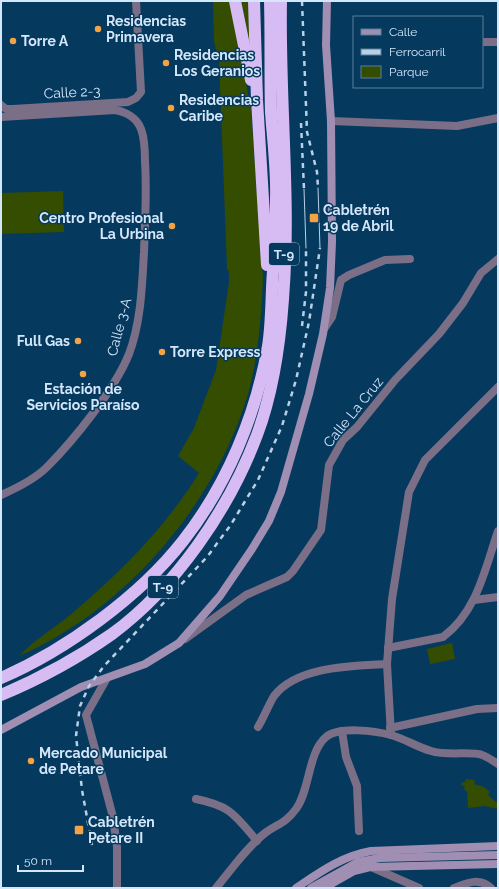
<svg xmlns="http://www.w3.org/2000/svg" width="499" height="889" viewBox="0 0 499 889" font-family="Raleway,sans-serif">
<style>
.green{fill:#354d00}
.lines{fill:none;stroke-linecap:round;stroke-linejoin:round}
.street{stroke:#7a6f86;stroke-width:8}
.secondary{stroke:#a08eb3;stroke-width:8}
.highway{stroke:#d7bcf4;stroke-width:12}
.tram{stroke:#b9d0e5;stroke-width:1}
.rail{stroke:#b9d0e5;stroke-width:2.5;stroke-dasharray:5 5;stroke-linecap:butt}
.poi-dot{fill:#f4a344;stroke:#06395e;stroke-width:1.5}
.labels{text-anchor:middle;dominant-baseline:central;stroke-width:3;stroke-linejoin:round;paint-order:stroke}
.shield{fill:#06395e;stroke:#96b3cb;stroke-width:1}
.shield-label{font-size:13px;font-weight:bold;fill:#d4e7fa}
.poi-label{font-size:14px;font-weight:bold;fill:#d4e7fa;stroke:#06395e;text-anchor:start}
.street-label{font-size:14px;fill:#d4e7fa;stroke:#06395e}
</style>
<rect width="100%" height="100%" fill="#06395e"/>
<g class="green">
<path d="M213,1H231L251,110L263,278C261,325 257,374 240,418C202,519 118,613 19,656C35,639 59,625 76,610C123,570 167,525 199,473L178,456L194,428L216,370L229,282V273L227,268L219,60L214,42Z"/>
<polygon points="239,1 249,1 251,43 248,44"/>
<polygon points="63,191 64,232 1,234 1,193"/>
<polygon points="452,643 455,659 430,664 427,649"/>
<polygon points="466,779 475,780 474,784 484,787 490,792 488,795 496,802 498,800 498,809 484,806 468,808 467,791 465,791 464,785 461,786 461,783 465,782"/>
</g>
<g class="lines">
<g class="street">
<polyline points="482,42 498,42"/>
<polyline points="1,105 6,109 13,109 128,102 136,98 141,92 136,1"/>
<path d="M1,117L115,110C126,112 137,118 141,129C145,139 145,151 145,162C147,192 145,222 144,252C142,286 141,322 129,354C115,389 74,440 47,467C35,479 17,488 1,495"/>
<polyline points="331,121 457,126 498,118"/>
<polyline points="324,329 332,317 341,280 349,275 385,260 410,259"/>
<polyline points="474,600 498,597"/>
<polyline points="185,639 246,595 287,577 293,571 321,530 329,465 343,440 357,427 395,380 439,334 463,303 481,273 498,259"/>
<path d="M388,648L443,637C477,612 485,569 498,531"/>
<polyline points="107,678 86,715 113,817 117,847 117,888"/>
<path d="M258,727C264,717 268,706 274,696C297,666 352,666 387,664"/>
<polyline points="390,728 477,709 498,708"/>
<polyline points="342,731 346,757 357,786 359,831"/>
<polyline points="391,735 387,664 392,599 409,492 425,460 498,387"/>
<path d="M196,799C231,806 235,815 257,841"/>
<polyline points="371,867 419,888"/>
<path d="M216,888C231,870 246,848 265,833C277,824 285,824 296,809C310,790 308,752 326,737C339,726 376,731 391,735C405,739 417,747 431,751C446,756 472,751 482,755C488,757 493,761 498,764"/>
<path d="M454,888C467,883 479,877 491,888"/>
</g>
<g class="secondary">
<polyline points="1,730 81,687 145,664 179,643 220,596 252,549 269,521 281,492 309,394 323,334 330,288 332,242 331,121 326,45 327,1"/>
<path d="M296,888C320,872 342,856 371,851L498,846"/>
<polyline points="311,888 358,862 380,858 498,855"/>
<polyline points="324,888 354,871 370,867 498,864"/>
</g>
<g class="highway">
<polyline points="235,1 251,80"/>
<polyline points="254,1 257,100 267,265"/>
<path d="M1,678C66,650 140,596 183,541C227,485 256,415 268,346C272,321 271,296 273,271C274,247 276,223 276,199C277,170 273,141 271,112C270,75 271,38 270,1"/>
<path d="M1,695C39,679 78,658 112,634C176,587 229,509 257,435C272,395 280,342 283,299C291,200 279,100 281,1"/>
</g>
<g class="tram">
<polyline points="318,188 320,248"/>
<polyline points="304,189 306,248"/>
</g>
<g class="rail">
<polyline points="302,1 307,132 317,172 318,188"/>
<polyline points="301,123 304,189"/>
<polyline points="302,326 306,292 306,248"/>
<polyline points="92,845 82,790 76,736 80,706 89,686 104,666 207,557 230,526 258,480 282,426 296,380 309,322 320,248"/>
</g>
</g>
<g class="poi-dot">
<circle cx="98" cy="29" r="4"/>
<circle cx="13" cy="41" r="4"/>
<circle cx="166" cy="63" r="4"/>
<circle cx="171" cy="108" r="4"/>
<rect x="309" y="213" width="10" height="10" rx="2"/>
<circle cx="172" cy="226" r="4"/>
<circle cx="78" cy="341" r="4"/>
<circle cx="162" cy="352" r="4"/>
<circle cx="83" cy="374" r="4"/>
<circle cx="31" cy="761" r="4"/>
<rect x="74" y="825" width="10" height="10" rx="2"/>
</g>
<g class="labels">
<g class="shield">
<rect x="269" y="243" width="30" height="22" rx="3"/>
<rect x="148" y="576" width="30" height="22" rx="3"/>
</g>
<g class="shield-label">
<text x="284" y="254">T-9</text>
<text x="163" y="587">T-9</text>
</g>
<g class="poi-label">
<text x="106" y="21">Residencias<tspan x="106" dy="16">Primavera</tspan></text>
<text x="21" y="41">Torre A</text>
<text x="174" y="55">Residencias<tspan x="174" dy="16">Los Geranios</tspan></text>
<text x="179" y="100">Residencias<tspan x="179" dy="16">Caribe</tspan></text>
<text x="323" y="210">Cabletrén<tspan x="323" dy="16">19 de Abril</tspan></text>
<text x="164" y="218" text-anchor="end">Centro Profesional<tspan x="164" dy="16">La Urbina</tspan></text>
<text x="70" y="341" text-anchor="end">Full Gas</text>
<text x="170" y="352">Torre Express</text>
<text x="83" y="389" text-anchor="middle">Estación de<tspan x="83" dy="16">Servicios Paraíso</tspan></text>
<text x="39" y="753">Mercado Municipal<tspan x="39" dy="16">de Petare</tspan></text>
<text x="88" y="822">Cabletrén<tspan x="88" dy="16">Petare II</tspan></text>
</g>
<g class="street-label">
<text transform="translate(72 92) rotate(-3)">Calle 2-3</text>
<text transform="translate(119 327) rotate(-75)">Calle 3-A</text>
<text transform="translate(353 412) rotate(-51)">Calle La Cruz</text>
</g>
</g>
<rect width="499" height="889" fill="none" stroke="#d4e7fa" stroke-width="4"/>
<rect x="353" y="16" width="130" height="72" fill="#06395e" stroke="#587f9c"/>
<rect x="361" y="29" width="20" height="6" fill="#a08eb3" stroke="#587f9c"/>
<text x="389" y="36" font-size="12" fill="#d4e7fa">Calle</text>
<rect x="361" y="49" width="20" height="6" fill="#b9d0e5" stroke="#587f9c"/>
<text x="389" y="56" font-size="12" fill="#d4e7fa">Ferrocarril</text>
<rect x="361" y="66" width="20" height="12" fill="#354d00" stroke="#587f9c"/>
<text x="389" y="76" font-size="12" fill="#d4e7fa">Parque</text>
<path d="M18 865v6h65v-6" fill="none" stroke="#d4e7fa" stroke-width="2"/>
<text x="24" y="865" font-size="12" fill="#d4e7fa" stroke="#06395e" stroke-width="3" paint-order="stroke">50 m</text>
</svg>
